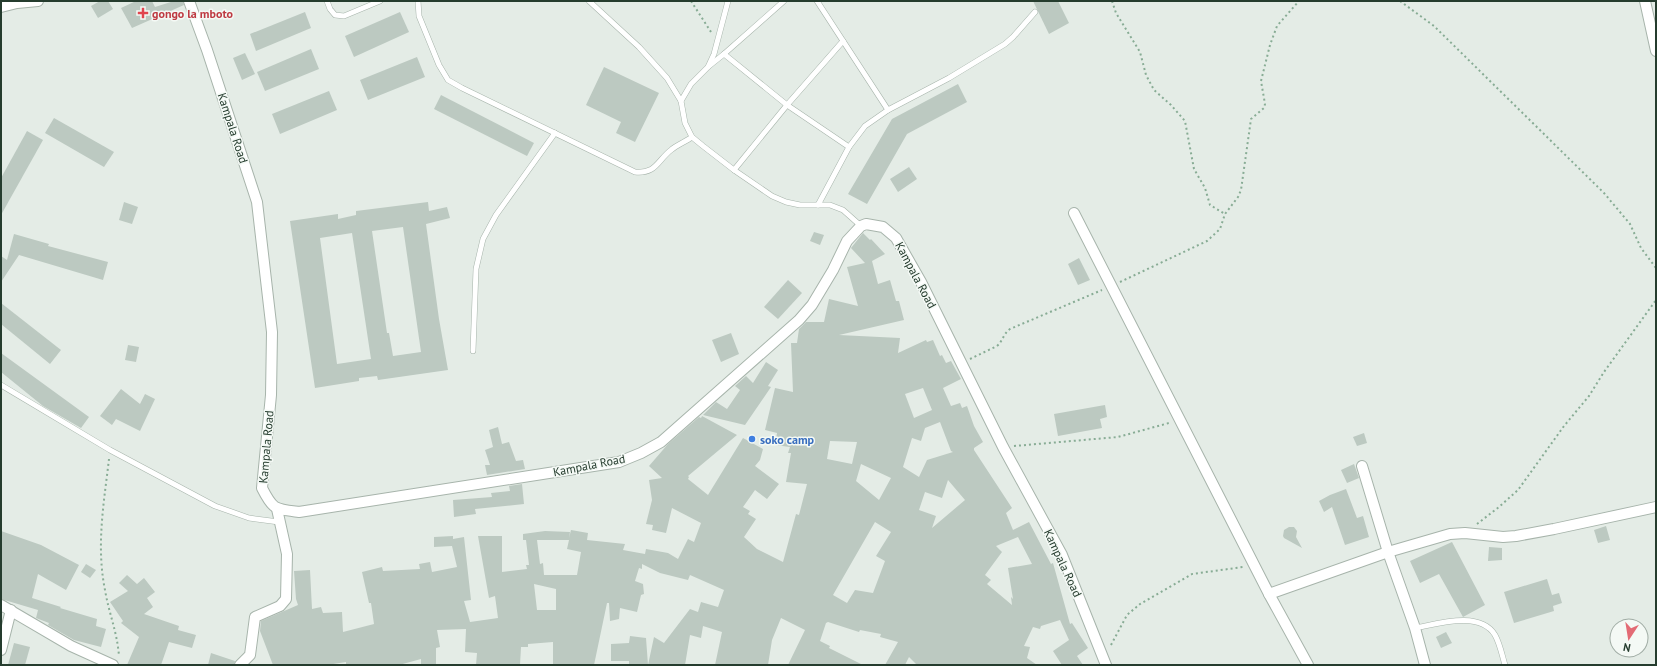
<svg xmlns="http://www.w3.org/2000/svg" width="1657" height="666" viewBox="0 0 1657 666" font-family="'PT Sans',sans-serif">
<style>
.building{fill:#bcc9c1;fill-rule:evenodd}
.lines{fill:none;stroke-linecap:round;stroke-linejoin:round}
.service-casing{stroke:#a7b4ab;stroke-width:6}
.minor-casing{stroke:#a7b4ab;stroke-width:12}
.path{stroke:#88ac95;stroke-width:2;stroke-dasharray:2 3;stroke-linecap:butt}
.service{stroke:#fff;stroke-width:5}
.minor{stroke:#fff;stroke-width:10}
.health-dot{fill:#e0444e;stroke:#f4f9f5;stroke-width:1.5}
.shop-dot{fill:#3f7fe0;stroke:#f4f9f5;stroke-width:1.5}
.labels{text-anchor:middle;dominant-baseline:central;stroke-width:3;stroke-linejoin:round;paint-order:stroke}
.health-label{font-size:12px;font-weight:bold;fill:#be3a42;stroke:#f4f9f5;text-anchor:start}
.street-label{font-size:12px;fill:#253c2e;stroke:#f4f9f5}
.shop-label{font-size:12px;font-weight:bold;fill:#366cbe;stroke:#f4f9f5;text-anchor:start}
</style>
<rect width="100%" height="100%" fill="#e4ece6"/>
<g class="building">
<polygon points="100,1 108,1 113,9 98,18 91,6"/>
<polygon points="136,1 152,1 155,7 174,1 183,1 184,5 132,28 121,8"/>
<polygon points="1033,1 1058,1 1069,23 1049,34"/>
<polygon points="305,12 311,28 256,51 250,34"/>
<polygon points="400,12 409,32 354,57 345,36"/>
<polygon points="311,49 319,69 265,91 257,72"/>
<polygon points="245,53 255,74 242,80 233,58"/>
<polygon points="417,57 425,77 368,100 360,80"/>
<polygon points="604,67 659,93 635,142 616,133 621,122 586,105"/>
<polygon points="958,84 967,102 907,134 867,204 848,194 892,119"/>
<polygon points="329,91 337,110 280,134 272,114"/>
<polygon points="441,95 534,143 527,156 434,109"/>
<polygon points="54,118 114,152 104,167 45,133"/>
<polygon points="27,131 43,140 1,215 1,178"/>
<polygon points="909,167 917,179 898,192 890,179"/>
<polygon points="124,202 138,207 132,224 119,220"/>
<path d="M428,202L429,211L447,207L450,218L426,224L439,319L448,370L378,380L377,376L359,378V381L315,388L290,221L338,214V219L356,215V211ZM403,227L421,352L393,356L389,333H387L372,231ZM352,233L371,359L337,364L320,238Z"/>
<polygon points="814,232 824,235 820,245 810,241"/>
<path d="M863,233L870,240L871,239L885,254L872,261L878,284L890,280L896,301H899L904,320L839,335L900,338L898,353L926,340L927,342L933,340L940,356L942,355L946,363L951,361L961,379L943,388L951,406L960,403L962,408L967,406L974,426L983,442L974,448V450L1012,508L1006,513L1013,530L1029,522L1051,564L1053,563L1070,624L1072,623L1088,648L1077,656L1083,665H1062L1053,651L1069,640L1060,620L1041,626L1040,629L1033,627L1024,646L1030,647L1027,658L1037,665H917L909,657L905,665H885L898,642L880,637L881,634L860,630L859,632L828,622L826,623L820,641L830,646L829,648L863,665H788L805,630L781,618L772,640L768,665H715L722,632L703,626L701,638L690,635L685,665H629V661H611V644L629,643L630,636L646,638L648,665L654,637L664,643L690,609L698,612L701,602L718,607L724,590L690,575L688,580L660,573L642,564V569L639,568L635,581L643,584L644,594L641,595L637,612L620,608L619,619L610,621L609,603H607L594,665H553V642L528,644V647H521L520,665H476L477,653L465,652L466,629L437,630L440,647L436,648V665H421V659L399,665H346V662L327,665H273L260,631L261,621L298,605L296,599L294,571L310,570L312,609L321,607L323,613L342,612L343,632L374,624L371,603H369L362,572L382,567L383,571L420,569L419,564L430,562L432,572L457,567L452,546L434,547V537L453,536V539L464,537L471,600L464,601L470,622L498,618L495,596L489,598L478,536H502V572L527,569L526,565H529L526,540H523V534L545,531L570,532L569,538L571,530L588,533L587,540L625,544L623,550L645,554L646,549L668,553L678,559L688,539L694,542L701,523L672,508L666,533L652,530L653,525L646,524L652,500L649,480L662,478L649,466L668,444L699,417L701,418L702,416L737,435L688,476L689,477L688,479L708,495L743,438L763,449L760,460L755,466L779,484L767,499L755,490L743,507L750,511L748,514L756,519L744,537L757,549L783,562L796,514L799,515L807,484L786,482L791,453H788L790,447L775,445L777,433L765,430L775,388L793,392L791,343H797L799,329L806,322H824L829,299L858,306L847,267L865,263L851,248ZM923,388L932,410L914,418L905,394ZM940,422L951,451L953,452L927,460L919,477L903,467L912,438L921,441L925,428ZM830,441L857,442L852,464L827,459ZM861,464L891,478L879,500L856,481ZM948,480L965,500L932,528L936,516L919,510L925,492L942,498ZM875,522L891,532L876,556L885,561L873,593L855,590L847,603L833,595ZM1018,537L1032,564L1008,568L1013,599L1011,597L1012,605L987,584L991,580L985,575L1002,552L996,546ZM537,540H569L567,549L581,552L577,575H544L543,563L540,564ZM534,584L556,589V610H537Z"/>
<polygon points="14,234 49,244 48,246 108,262 103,280 19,255 1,282 1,256 7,260"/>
<polygon points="1079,258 1090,280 1078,285 1068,264"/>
<polygon points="788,280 802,293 778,319 764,307"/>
<polygon points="1,303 61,350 50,364 1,324"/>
<polygon points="731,333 739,354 721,362 712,340"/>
<polygon points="128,345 139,347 136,362 125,360"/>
<polygon points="1,353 89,417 81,428 43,406 1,372"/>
<polygon points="766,362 778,370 768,386 771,387 745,425 703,415 716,402 727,409 740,390 735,386 746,376 753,383"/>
<polygon points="121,389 140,404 145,394 155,399 140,431 116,419 112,425 100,416"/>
<polygon points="1105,405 1107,417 1100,419 1102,428 1058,436 1054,414"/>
<polygon points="498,427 502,444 509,442 516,461 523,460 525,469 487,475 485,465 490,465 485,450 493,447 489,430"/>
<polygon points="1364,433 1367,443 1357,446 1353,437"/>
<polygon points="1354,464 1359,478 1347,483 1341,470"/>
<polygon points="522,484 524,504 475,509 476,514 454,517 453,500 492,497 491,493 510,491 509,486"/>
<polygon points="1346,489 1357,518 1363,516 1369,537 1345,545 1332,507 1324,512 1319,501 1330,495"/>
<polygon points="1606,526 1610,540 1598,543 1594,530"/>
<polygon points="1289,527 1294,527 1297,531 1296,537 1302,548 1284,538 1283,536 1284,530"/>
<polygon points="1,531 41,545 79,565 66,590 38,574 32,598 61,607 60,608 97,619 96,626 106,629 101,647 74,640 48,625 49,623 36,618 38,610 1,599"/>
<polygon points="1452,542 1485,605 1463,617 1439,574 1420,583 1410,561"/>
<polygon points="1489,547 1502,548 1502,560 1488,561"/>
<polygon points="86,564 96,570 90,578 81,572"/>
<polygon points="127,575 137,584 144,578 155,592 147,598 153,607 144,614 179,626 178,630 196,635 192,648 169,642 161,665 127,665 139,637 121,623 123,621 110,602 128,591 119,583"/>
<polygon points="1547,579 1552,595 1559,593 1562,603 1553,606 1554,611 1514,623 1504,592"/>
<polygon points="1446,632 1452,643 1441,648 1436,637"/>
<polygon points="14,643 30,647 25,665 8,665"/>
<polygon points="211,653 235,661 234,665 208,665"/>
</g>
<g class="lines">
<defs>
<g id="service">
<polyline points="327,1 330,9 335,15 344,16 380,1"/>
<path d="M418,1L419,16L439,65L448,80L462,88L635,172C656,174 657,161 671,150C677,145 685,142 692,137"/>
<polyline points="589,1 639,47 667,78 681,101 685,123 692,137 703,146 734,170 772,196 786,202 800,205 830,205 843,210 861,226"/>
<polyline points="817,1 888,110"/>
<polyline points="724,54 787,105 849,147"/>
<polyline points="709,66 724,54 784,1"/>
<polyline points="681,101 691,84 708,67 714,54 728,1"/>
<polyline points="734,170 787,105 843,41"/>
<polyline points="818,205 849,147 865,126 888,110 949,78 1005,44 1013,37 1035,12"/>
<polyline points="473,351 476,269 483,239 496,215 555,133"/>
<polyline points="1,385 110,450 215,506 249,518 279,522"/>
<path d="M1415,628C1437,624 1480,610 1495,635C1500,644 1502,655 1505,665"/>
</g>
<g id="minor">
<path d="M189,1L207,50L257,202L272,332L271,395L262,488C273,510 275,509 299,512L619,462L641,453L661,442L799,320L812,305L833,270L847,241L861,226L866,224L883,227L896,238L921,282L1003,447L1062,555L1106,665"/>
<polyline points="1645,1 1656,51"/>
<polyline points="1,7 17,3 38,1"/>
<polyline points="1074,213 1269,594 1308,665"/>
<polyline points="1362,466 1388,552 1415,628 1425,665"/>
<polyline points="1269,594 1388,552 1450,534 1465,533 1503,537 1516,536 1554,529 1656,507"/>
<polyline points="1,605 71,646 113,665"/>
<polyline points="1,650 11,610"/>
<polyline points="240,665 250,655 255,617 280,606 286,599 287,554 277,509"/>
</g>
</defs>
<use href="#service" class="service-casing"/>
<use href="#minor" class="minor-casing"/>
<g class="path">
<polyline points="691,1 711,32"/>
<polyline points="1112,1 1116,13 1140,52 1146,75 1154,90 1171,105 1185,121 1194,169 1205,188 1210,205 1225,214"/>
<polyline points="1400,1 1434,26 1604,193 1630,224 1641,248 1656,268"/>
<polyline points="1120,282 1207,241 1220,229 1225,214 1238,197 1241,190 1251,119 1264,108 1265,104 1261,81 1270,45 1277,26 1299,1"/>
<path d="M970,359L997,346C1003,341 1003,334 1010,329L1102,290"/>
<polyline points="1014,446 1118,437 1169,423"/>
<path d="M109,459C104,502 96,546 105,590C109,614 117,631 119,656"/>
<polyline points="1477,524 1499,507 1518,490 1564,426 1589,396 1604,372 1656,300"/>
<polyline points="1111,645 1127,615 1140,604 1192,574 1243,567"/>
</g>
<use href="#service" class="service"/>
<use href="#minor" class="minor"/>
</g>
<path class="health-dot" d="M141 7h4v4h4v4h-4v4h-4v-4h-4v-4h4z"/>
<circle class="shop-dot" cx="752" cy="439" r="4"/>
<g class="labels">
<g class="health-label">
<text x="152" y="13">gongo la mboto</text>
</g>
<g class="street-label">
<text transform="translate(233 128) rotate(72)">Kampala Road</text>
<text transform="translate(916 275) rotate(62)">Kampala Road</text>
<text transform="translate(266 447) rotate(-85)">Kampala Road</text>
<text transform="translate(589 465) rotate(-11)">Kampala Road</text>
<text transform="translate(1063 563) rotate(65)">Kampala Road</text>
</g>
<g class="shop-label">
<text x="760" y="439">soko camp</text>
</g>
</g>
<rect width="1657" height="666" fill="none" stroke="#253c2e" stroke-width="4"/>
<g transform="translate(1629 638) rotate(192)"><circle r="19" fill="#f4f9f5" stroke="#a1ada5"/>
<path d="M0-3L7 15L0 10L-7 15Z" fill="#e36b75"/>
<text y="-6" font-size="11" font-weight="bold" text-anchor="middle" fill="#253c2e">N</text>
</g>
</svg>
